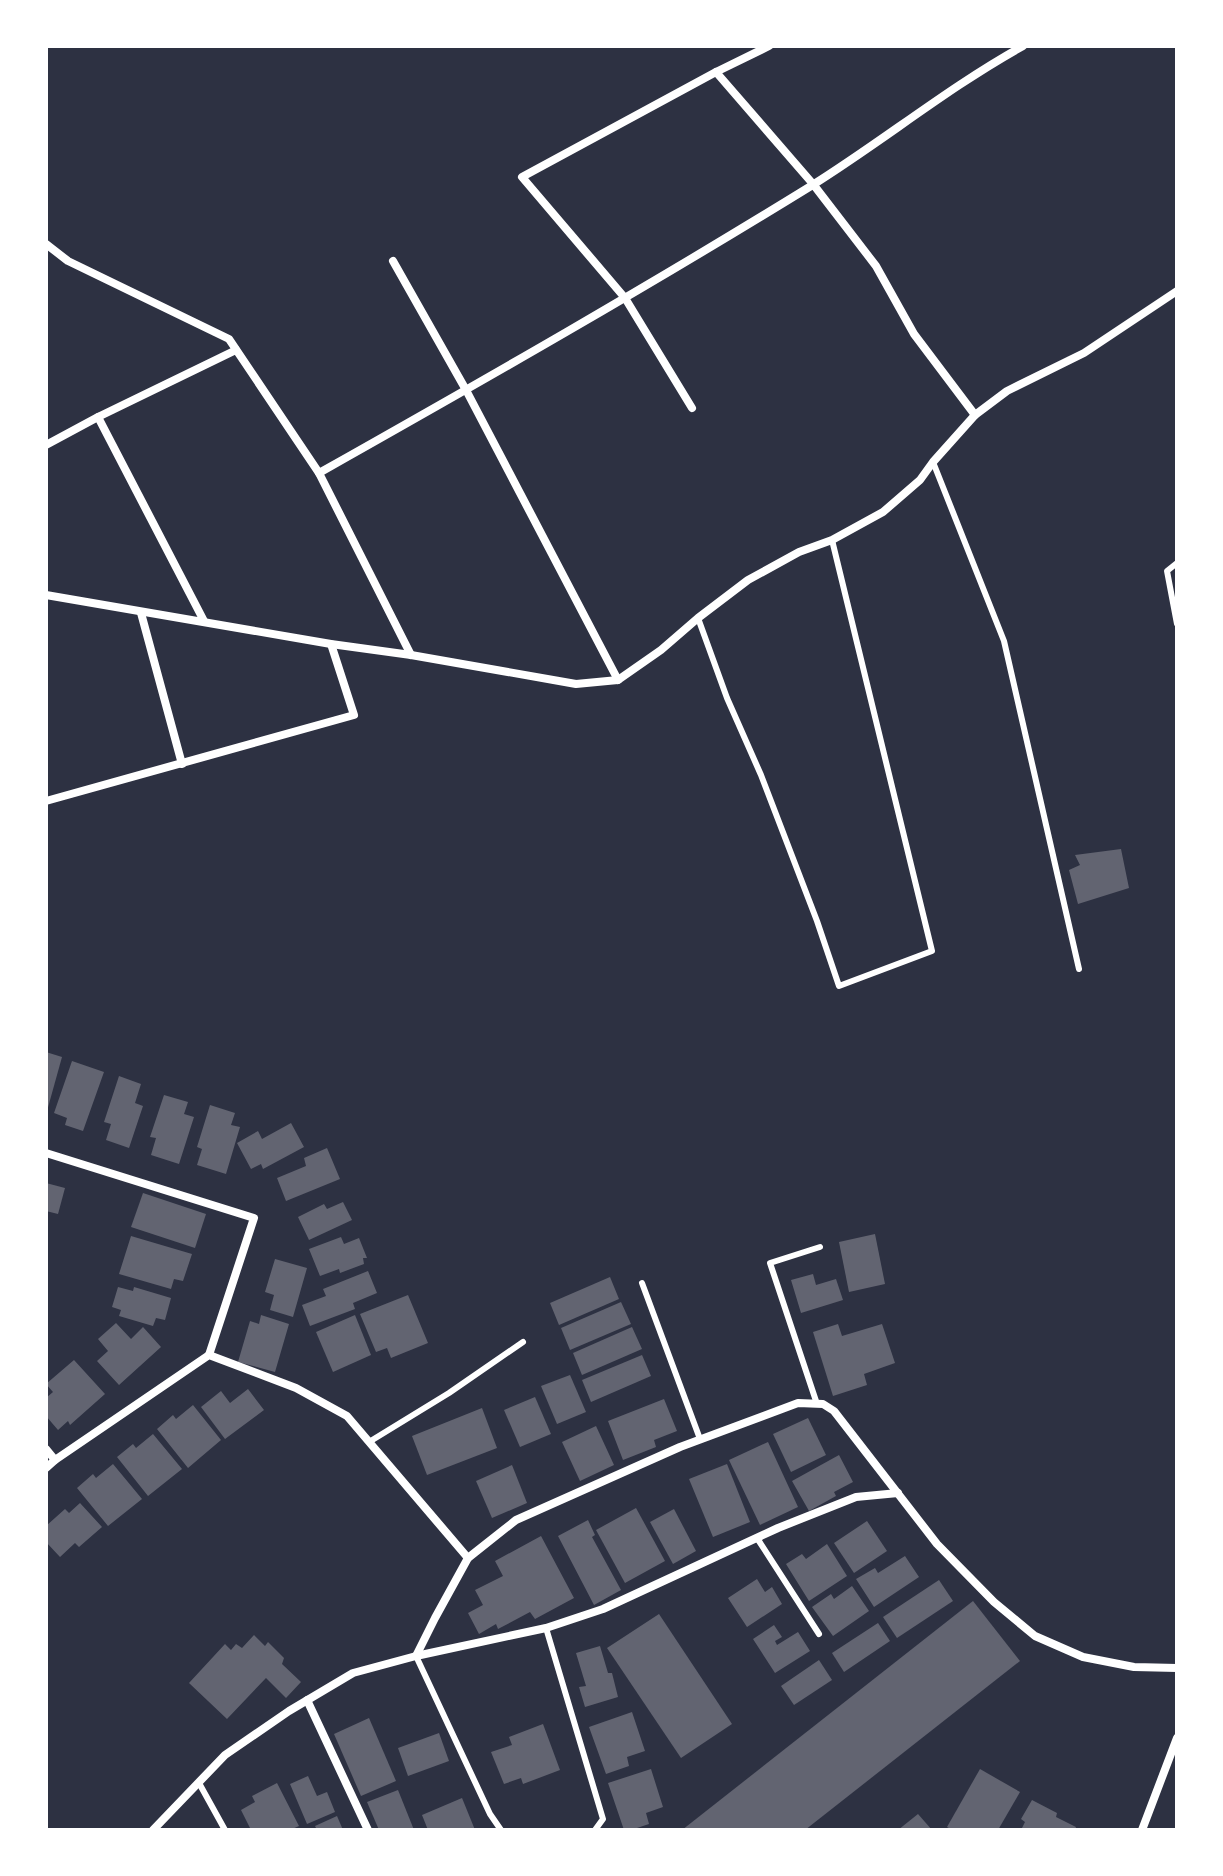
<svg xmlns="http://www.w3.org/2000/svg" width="1223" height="1876" viewBox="0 0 1223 1876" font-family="'PT Sans Narrow',sans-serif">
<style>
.building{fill:#626471}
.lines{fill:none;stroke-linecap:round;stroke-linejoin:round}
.service{stroke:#fff;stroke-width:6}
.minor{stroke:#fff;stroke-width:8}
</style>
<rect width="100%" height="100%" fill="#2d3142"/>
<g class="building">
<polygon points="1121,849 1129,888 1078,904 1069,870 1080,865 1075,855"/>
<polygon points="46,1052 62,1057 47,1111 46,1111"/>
<polygon points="72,1061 104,1072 83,1131 65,1125 67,1118 54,1113"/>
<polygon points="119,1076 141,1084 135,1103 143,1106 129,1148 106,1140 111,1124 104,1122"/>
<polygon points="164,1095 188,1102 184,1114 194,1117 179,1164 151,1155 156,1138 150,1137"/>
<polygon points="210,1105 235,1113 231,1125 240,1127 226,1174 197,1165 202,1149 197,1147"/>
<polygon points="291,1123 304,1147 263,1169 261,1164 251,1169 237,1143 258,1131 262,1139"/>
<polygon points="327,1148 340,1179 286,1201 277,1178 306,1166 304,1158"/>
<polygon points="46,1183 65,1188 58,1214 46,1211"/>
<polygon points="143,1193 206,1214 195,1248 131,1227"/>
<polygon points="343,1202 352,1220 309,1240 298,1217 324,1204 327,1209"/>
<polygon points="875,1234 885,1284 849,1292 839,1242"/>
<polygon points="131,1236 192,1254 183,1281 174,1279 171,1289 119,1274"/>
<polygon points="341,1237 344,1244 359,1238 367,1258 363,1258 364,1264 340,1273 339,1269 320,1276 309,1249"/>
<polygon points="275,1259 307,1268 293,1317 270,1310 274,1295 265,1292"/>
<polygon points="368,1271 377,1293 353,1303 355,1309 310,1326 302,1305 326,1296 323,1289"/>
<polygon points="813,1274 816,1285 836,1279 843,1300 801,1313 791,1280"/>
<polygon points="610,1277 619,1299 559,1325 550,1303"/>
<polygon points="118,1287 133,1291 134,1287 171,1298 165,1320 156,1318 153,1326 119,1316 121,1310 112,1307"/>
<polygon points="408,1295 428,1343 391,1358 387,1348 376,1352 360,1314"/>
<polygon points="621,1302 631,1324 570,1350 561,1328"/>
<polygon points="261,1315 289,1324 275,1372 238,1362 250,1321 259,1324"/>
<polygon points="355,1315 371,1355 333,1372 316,1332"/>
<polygon points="116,1323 131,1339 143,1327 161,1347 119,1385 97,1361 108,1351 98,1339"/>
<polygon points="838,1324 842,1336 882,1324 895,1363 864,1374 867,1385 833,1396 813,1332"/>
<polygon points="632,1327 642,1349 582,1375 573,1353"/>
<polygon points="642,1355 651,1376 591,1402 582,1380"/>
<polygon points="74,1360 105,1394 70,1425 68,1421 58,1430 46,1416 46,1398 53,1392 46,1384"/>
<polygon points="570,1375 586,1412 557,1424 541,1386"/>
<polygon points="248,1389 264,1410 225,1439 201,1407 221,1391 230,1403"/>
<polygon points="535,1397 551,1434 520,1447 504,1410"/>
<polygon points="664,1399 677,1431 654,1440 656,1447 623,1460 608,1421"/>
<polygon points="193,1405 221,1440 188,1468 157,1429 173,1415 176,1419"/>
<polygon points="482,1408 497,1448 427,1475 412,1436"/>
<polygon points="808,1418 826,1455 791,1472 773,1434"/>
<polygon points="596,1426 614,1465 580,1481 562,1442"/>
<polygon points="153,1434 182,1469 148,1496 117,1457 133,1444 136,1448"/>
<polygon points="768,1442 798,1507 760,1525 729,1460"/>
<polygon points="839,1455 853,1482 834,1492 836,1496 809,1511 792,1481"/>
<polygon points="113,1464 142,1499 108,1526 77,1488 93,1474 96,1478"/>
<polygon points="727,1464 750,1522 713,1537 689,1479"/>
<polygon points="512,1465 527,1503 492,1518 476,1481"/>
<polygon points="80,1503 102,1527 79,1547 75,1543 60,1557 46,1542 46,1526 65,1509 69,1513"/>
<polygon points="636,1508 665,1561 625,1583 596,1530"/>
<polygon points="674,1509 696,1551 673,1564 650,1522"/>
<polygon points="588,1520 595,1535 592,1537 621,1590 594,1605 558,1536"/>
<polygon points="867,1521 887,1551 854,1573 834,1543"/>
<polygon points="541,1536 574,1598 535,1619 530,1612 498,1629 496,1624 479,1634 468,1613 483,1605 475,1590 503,1576 495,1561"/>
<polygon points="827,1544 847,1576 809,1601 786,1564 802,1554 806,1559"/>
<polygon points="905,1556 919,1577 874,1607 856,1579 875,1568 878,1573"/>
<polygon points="757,1579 765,1592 772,1587 782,1604 747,1627 728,1598"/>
<polygon points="939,1580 953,1601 897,1638 883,1617"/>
<polygon points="852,1586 869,1611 833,1636 812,1607 831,1594 834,1599"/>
<polygon points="973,1601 1020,1661 805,1830 682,1830"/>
<polygon points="659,1614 732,1724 681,1758 607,1648"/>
<polygon points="878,1623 890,1641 844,1672 832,1653"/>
<polygon points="774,1625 782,1637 775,1641 777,1645 798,1632 810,1651 775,1673 753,1639"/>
<polygon points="254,1635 265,1646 268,1642 284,1658 282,1664 301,1682 286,1698 266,1678 227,1719 189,1683 225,1644 231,1650 236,1644 242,1648"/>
<polygon points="600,1646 608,1673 612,1673 618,1697 585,1707 579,1687 586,1686 576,1653"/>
<polygon points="819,1660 832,1680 794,1705 781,1686"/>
<polygon points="632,1712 645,1751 627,1757 629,1766 606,1774 589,1727"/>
<polygon points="369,1718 396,1781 361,1796 334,1734"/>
<polygon points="543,1724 560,1770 523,1784 521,1778 504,1784 491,1752 512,1745 509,1737"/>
<polygon points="439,1733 449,1761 408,1776 398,1748"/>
<polygon points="651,1769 663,1807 646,1813 649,1824 631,1830 624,1830 608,1783"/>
<polygon points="980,1769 1020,1792 998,1830 952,1830 947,1827"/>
<polygon points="308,1776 317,1796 327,1792 335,1812 307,1824 290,1784"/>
<polygon points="277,1783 299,1826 290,1830 251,1830 241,1810 255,1802 252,1796"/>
<polygon points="398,1790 414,1830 379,1830 367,1802"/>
<polygon points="462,1798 475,1830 428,1830 422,1815"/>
<polygon points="1032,1800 1057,1813 1056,1817 1076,1827 1075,1830 1021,1830 1025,1822 1021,1819"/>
<polygon points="918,1814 932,1830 898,1830"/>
<polygon points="337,1816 343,1830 317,1830 315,1826"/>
</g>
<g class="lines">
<g class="service">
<polyline points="933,462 1004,641 1079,969"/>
<polyline points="1177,563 1167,571 1177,624"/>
<polyline points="698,618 727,698 761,775 817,921 839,986 932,951 832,540"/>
<polyline points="642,1283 700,1439"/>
<polyline points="817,1404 770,1263 820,1247"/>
<polyline points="369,1442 449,1393 523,1342"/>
<polyline points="757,1538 819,1634"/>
<polyline points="546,1628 603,1819 595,1830"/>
<polyline points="416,1656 490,1814 501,1830"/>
<polyline points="199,1783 225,1830"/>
</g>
<g class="minor">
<polyline points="716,72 813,184 876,266 914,334 975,415"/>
<polyline points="46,244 68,261 229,339 319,473 411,655"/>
<polyline points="393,261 466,390 618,680"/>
<polyline points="692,408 625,298 522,177 716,72 769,46"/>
<polyline points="98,417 204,621"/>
<polyline points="46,445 98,417 236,350"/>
<path d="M319,473C484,380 649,286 811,186C883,141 949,87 1023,46"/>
<polyline points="46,595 331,644 411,655 576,684 618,680 661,650 698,618 748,580 799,552 832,540 883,512 920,480 933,462 975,415 1007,391 1084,353 1177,291"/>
<polyline points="141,613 182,764"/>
<polyline points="46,801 354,715 331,644"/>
<polyline points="46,1153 254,1218 209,1355"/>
<polyline points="46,1449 55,1460"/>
<polyline points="46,1468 55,1460 209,1355 296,1388 347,1416 468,1558"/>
<polyline points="416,1656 435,1618 468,1558 516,1520 680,1447 798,1403 823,1404 834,1411 937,1544 994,1602 1035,1636 1083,1657 1134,1667 1177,1668"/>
<polyline points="307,1700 368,1830"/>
<polyline points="153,1830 225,1755 289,1711 353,1673 416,1656 546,1628 603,1609 778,1528 856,1497 898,1493"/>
<polyline points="1142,1830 1177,1738"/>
</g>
</g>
<rect width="1223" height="1876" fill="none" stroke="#ffffff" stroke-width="96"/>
</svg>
